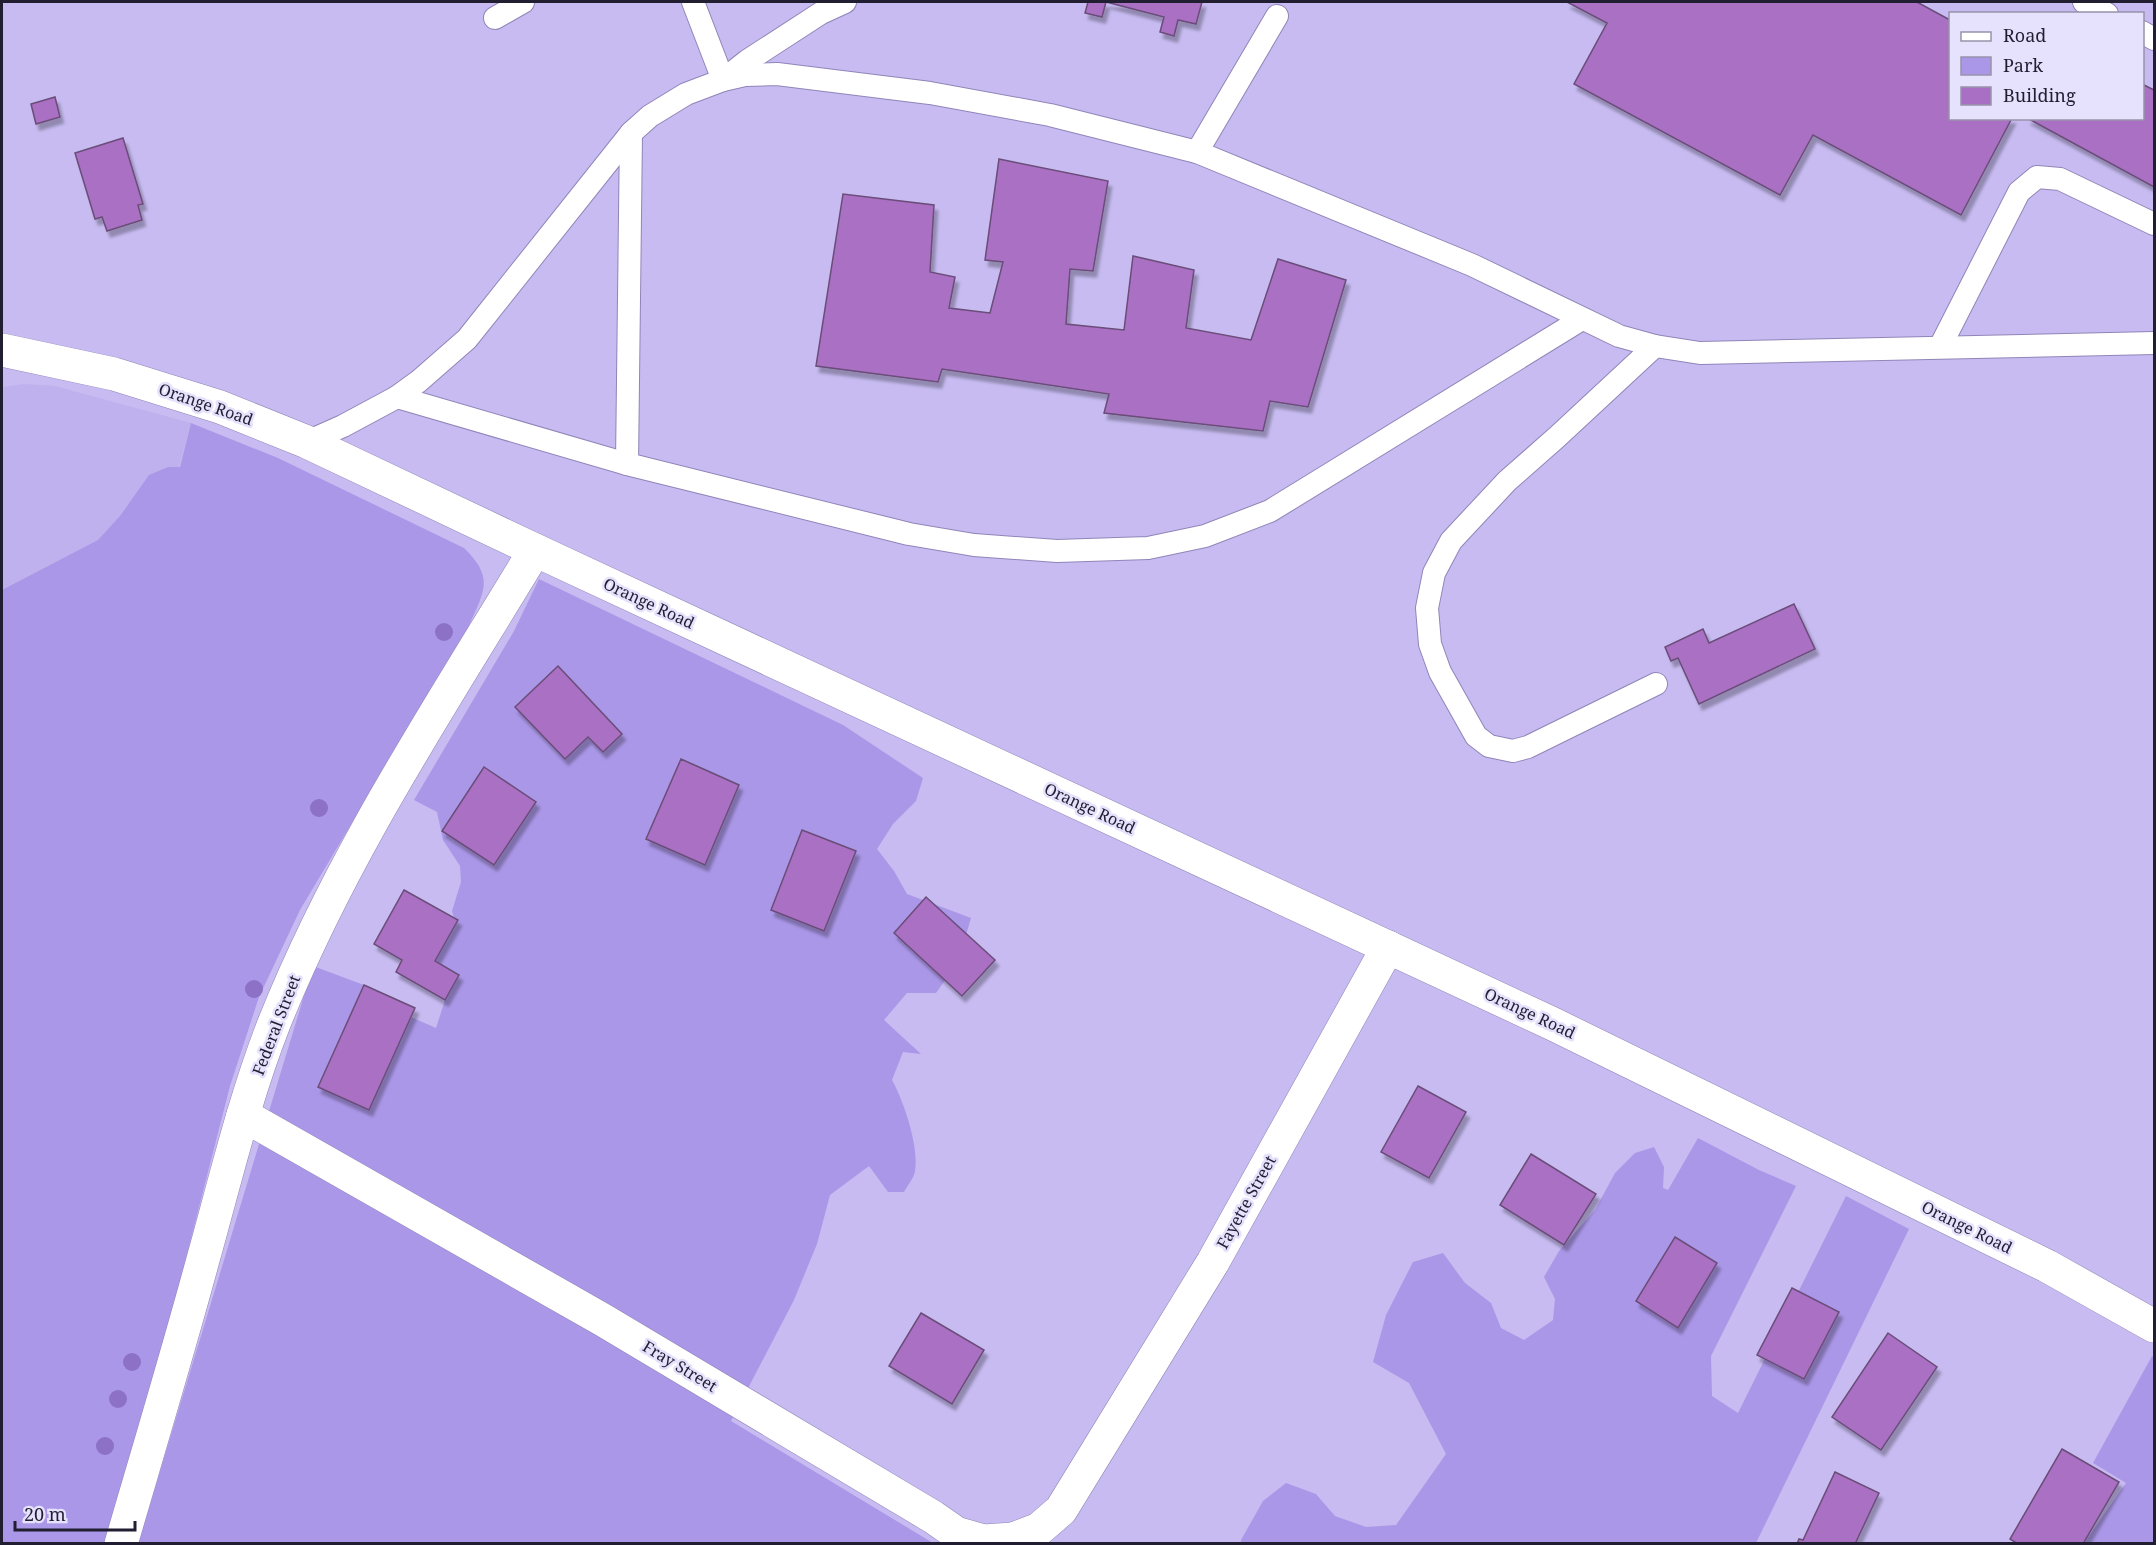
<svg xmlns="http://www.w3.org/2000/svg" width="2156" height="1545" viewBox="0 0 2156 1545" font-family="'Noto Serif',serif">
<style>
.built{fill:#bfb1ee}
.green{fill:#ab97e8}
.building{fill:#a96fc4;stroke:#6a4d78;stroke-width:1.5;filter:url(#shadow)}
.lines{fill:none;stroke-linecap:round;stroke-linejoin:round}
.service-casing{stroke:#9185b8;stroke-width:24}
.minor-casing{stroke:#9185b8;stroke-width:34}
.secondary-casing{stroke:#9185b8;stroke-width:34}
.service{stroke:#fff;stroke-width:22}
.minor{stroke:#fff;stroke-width:33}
.secondary{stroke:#fff;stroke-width:33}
.tree{fill:#8c71c6}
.labels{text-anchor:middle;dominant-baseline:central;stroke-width:5;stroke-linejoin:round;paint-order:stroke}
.street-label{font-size:16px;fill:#221e32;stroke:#e6e1fc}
</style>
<defs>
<filter id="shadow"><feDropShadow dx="3.5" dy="6" stdDeviation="1.5" flood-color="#0004"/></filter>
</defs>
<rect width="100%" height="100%" fill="#c7bbf1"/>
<polygon class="built" points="24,384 55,386 191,423 148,579 2,630 2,387"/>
<g class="green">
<path d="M191,423L278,458L464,548C496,579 483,592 468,628L300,910L259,997L230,1086L154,1383L108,1543L2,1544V590L98,540L120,516L149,475L168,467H180Z"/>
<path d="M539,579L843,725L923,778L916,801L893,824L877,849L894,871L907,894L971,918L958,962L936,993H907L884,1020L921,1054L903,1052L892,1080C904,1102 919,1146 915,1171C914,1178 907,1186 904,1192H888L869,1166L830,1195L817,1244L794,1300L731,1421L933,1543L138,1544L313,966L364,985L318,1086L369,1110L411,1017L436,1028L445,1000L459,975L435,961L456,925L452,911L461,882L460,866L443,840L437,812L414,800L514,631Z"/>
<polygon points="1698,1138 1759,1170 1796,1186 1711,1356 1712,1396 1738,1413 1846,1196 1909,1229 1756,1543 1241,1544 1241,1540 1263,1501 1286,1483 1316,1494 1335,1516 1366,1527 1396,1525 1446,1454 1409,1383 1373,1362 1386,1315 1413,1262 1443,1253 1465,1283 1491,1303 1501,1328 1524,1340 1553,1320 1555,1299 1544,1277 1559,1251 1595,1210 1615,1173 1635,1153 1654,1147 1664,1167 1663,1188 1668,1190"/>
<polygon points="2152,1356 2154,1358 2154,1543 2084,1543 2126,1483 2093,1463"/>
</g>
<g class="building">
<polygon points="1088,2 1202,2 1196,24 1178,20 1174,36 1160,32 1164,17 1106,2 1102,17 1085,13"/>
<polygon points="1567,2 1917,2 1950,20 1950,118 2012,118 1961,215 1813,135 1780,195 1574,84 1607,23"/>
<polygon points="2142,84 2154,90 2154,187 2027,118 2142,118"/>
<polygon points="55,97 60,117 36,124 31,104"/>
<polygon points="123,138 143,204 138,205 142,220 107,231 102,217 95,219 75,153"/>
<polygon points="999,159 1108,181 1093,271 1070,269 1066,324 1124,330 1133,256 1194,270 1186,328 1251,340 1278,259 1346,280 1308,407 1270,401 1263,431 1104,413 1109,394 942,369 938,382 816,366 843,194 934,205 930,272 955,277 949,308 990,313 1003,262 985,260"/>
<polygon points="1794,604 1815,649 1699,704 1678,658 1671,661 1665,647 1703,629 1709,643"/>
<polygon points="558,666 622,734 603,752 588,737 565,759 515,707"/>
<polygon points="681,759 739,785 705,865 646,839"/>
<polygon points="484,767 536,802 494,865 442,831"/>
<polygon points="802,830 856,851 824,931 771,910"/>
<polygon points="404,890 458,920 435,961 459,975 445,1000 396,972 402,960 374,944"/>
<polygon points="926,897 995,960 962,996 894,933"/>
<polygon points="364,985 415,1008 369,1110 318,1087"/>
<polygon points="1418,1086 1466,1112 1429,1178 1381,1152"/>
<polygon points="1531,1154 1596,1194 1564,1245 1500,1205"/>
<polygon points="1675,1237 1717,1263 1678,1328 1636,1301"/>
<polygon points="1792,1288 1839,1312 1804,1379 1757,1355"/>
<polygon points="921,1313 984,1350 952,1404 889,1366"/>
<polygon points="1888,1333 1937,1367 1881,1450 1832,1417"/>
<polygon points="2062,1449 2119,1482 2083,1544 2018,1544 2010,1539"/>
<polygon points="1835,1472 1879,1493 1855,1544 1797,1544 1799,1539 1803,1540"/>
</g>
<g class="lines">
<defs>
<g id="service">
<polyline points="693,2 723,80 745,75 777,74 930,93 1050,115 1197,152 1472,265 1619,336 1655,346"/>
<polyline points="2084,2 2107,14"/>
<polyline points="495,18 523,2"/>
<polyline points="2142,32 2154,39"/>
<polyline points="1197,152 1277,16"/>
<polyline points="1940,347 2019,192 2037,177 2060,179 2154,224"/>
<polyline points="397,397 627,464 909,534 974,545 1057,551 1148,548 1205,536 1270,511 1582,319"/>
<polyline points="307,442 343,426 397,397 419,381 467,339 631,133 650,116 686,94 723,80 747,61 821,13 845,2"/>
<polyline points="627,464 631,133"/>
<polyline points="1656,684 1528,747 1513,751 1489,746 1476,736 1440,672 1430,644 1427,608 1434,573 1451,541 1507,481 1557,437 1655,346 1700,353 2154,343"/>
</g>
<g id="minor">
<polyline points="243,1115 603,1320 933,1517 956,1533 984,1541 1013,1539 1029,1533 1039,1529 1061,1510 1213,1262 1388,947"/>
<path d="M121,1544C149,1448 178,1352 204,1256C226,1177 245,1097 275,1021C342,854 442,704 535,550"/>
</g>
<polyline id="secondary" points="2,350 114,374 220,407 307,442 535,550 1553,1024 2047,1266 2154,1326"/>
</defs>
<use href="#service" class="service-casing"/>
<use href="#minor" class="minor-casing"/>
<use href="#secondary" class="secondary-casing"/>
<use href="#service" class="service"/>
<use href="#minor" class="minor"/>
<use href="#secondary" class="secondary"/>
</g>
<g class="tree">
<circle cx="444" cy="632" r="9"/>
<circle cx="319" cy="808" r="9"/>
<circle cx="254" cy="989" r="9"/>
<circle cx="132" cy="1362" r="9"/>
<circle cx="118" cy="1399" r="9"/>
<circle cx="105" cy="1446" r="9"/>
</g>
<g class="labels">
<g class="street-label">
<text transform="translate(206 404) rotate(19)">Orange Road</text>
<text transform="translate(649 603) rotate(25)">Orange Road</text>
<text transform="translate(1090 808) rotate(25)">Orange Road</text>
<text transform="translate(1530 1013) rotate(25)">Orange Road</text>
<text transform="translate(276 1025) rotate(-69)">Federal Street</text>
<text transform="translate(1246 1202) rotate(-61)">Fayette Street</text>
<text transform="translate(1967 1227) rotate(26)">Orange Road</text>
<text transform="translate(680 1366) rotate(31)">Fray Street</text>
</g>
</g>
<rect width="2156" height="1545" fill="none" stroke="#221e32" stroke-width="6"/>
<rect x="1949" y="12" width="195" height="108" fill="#e6e1fc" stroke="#9893ab" stroke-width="1.5"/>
<rect x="1961" y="32" width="30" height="9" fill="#ffffff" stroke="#9893ab" stroke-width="1.5"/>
<text x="2003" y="42" font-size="18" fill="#221e32">Road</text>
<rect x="1961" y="57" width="30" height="18" fill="#ab97e8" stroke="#9893ab" stroke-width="1.5"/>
<text x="2003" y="72" font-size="18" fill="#221e32">Park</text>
<rect x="1961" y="87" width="30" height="18" fill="#a96fc4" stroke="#9893ab" stroke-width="1.5"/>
<text x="2003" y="102" font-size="18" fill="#221e32">Building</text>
<path d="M15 1521v9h120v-9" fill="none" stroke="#221e32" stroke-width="3"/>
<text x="24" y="1521" font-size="18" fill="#221e32" stroke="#e6e1fc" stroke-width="4.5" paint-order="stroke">20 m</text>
</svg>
